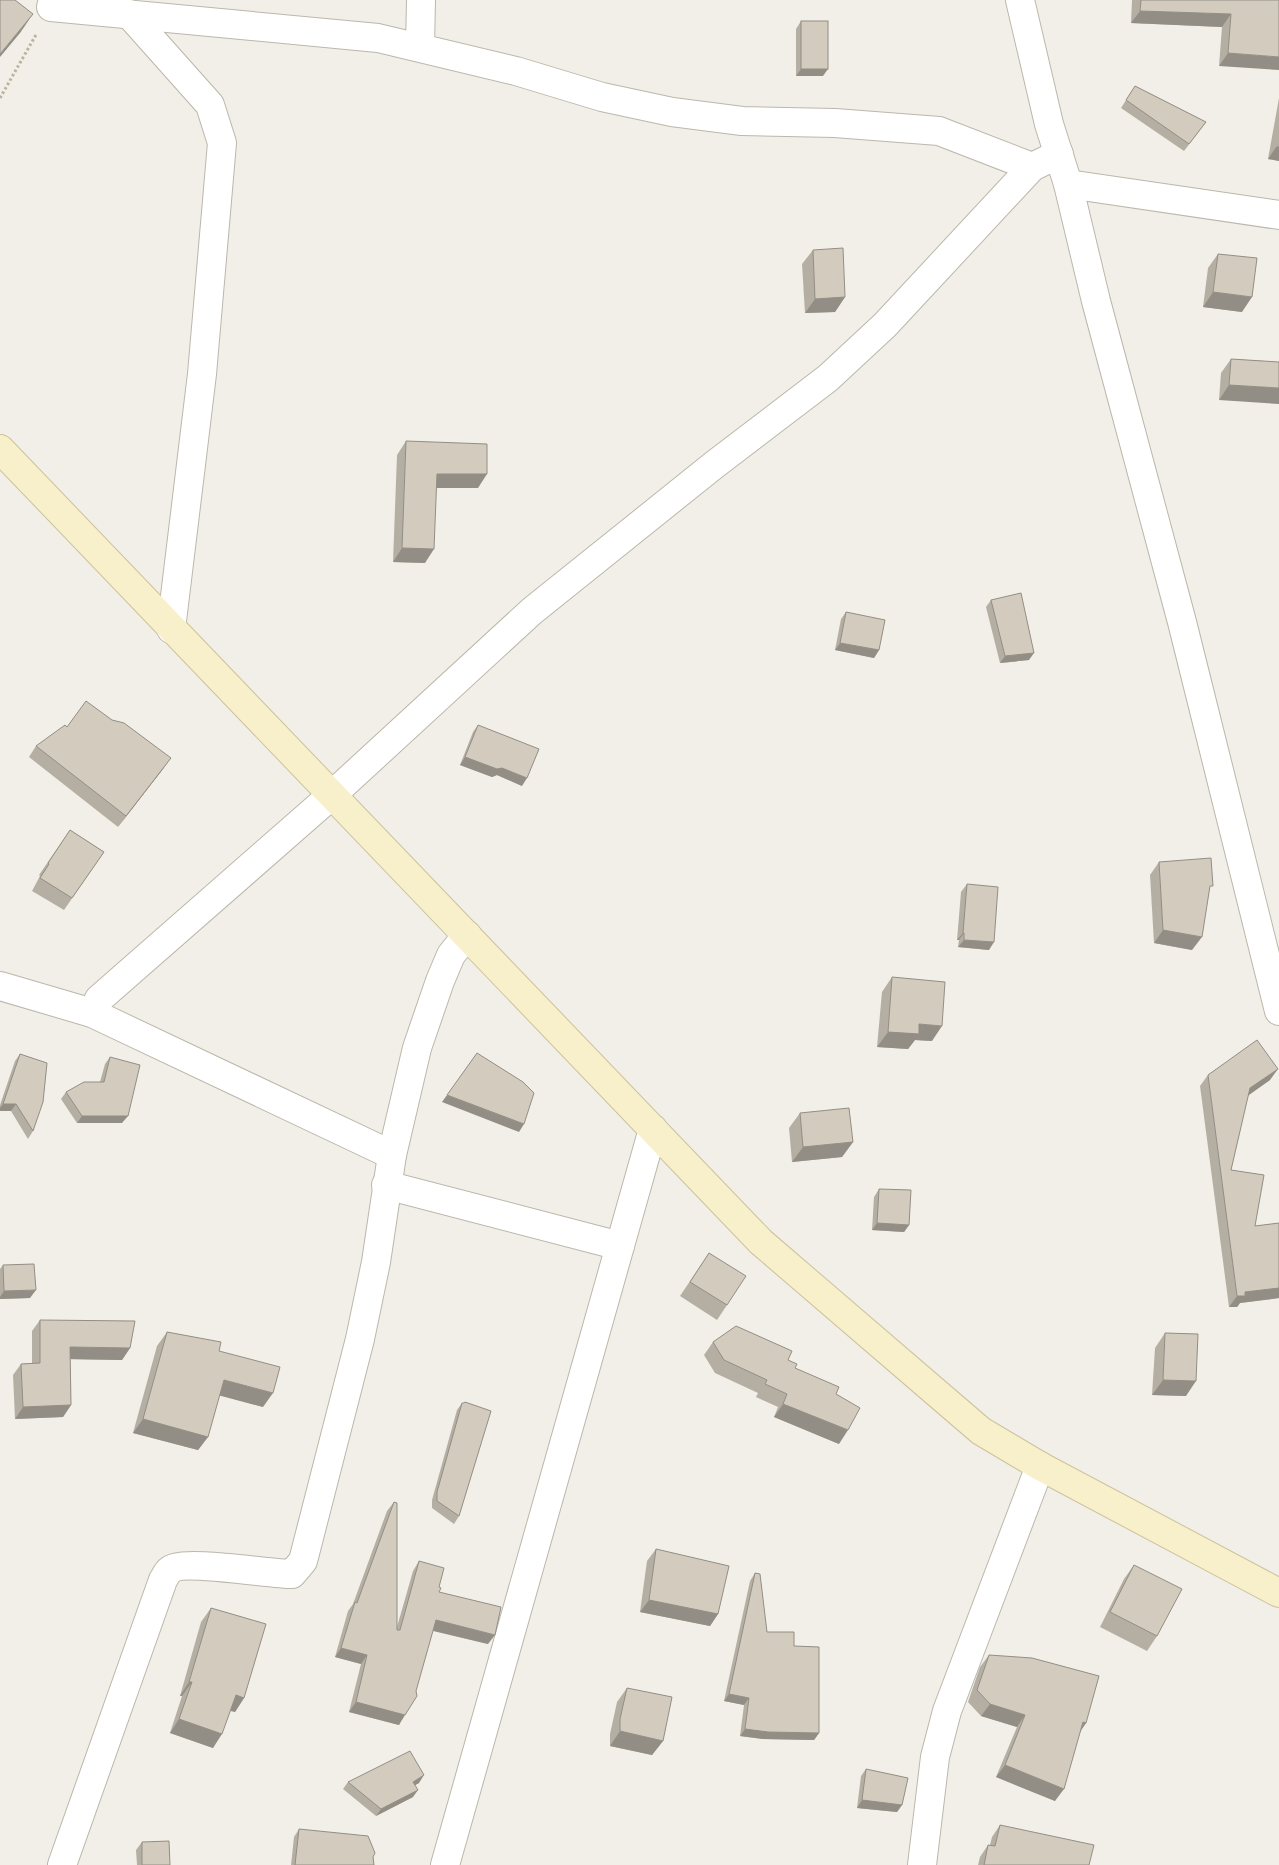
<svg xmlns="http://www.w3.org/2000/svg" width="1279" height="1865" viewBox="0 0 1279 1865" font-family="Signika,sans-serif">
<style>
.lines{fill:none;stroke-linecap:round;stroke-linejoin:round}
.minor-casing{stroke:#bcb7ab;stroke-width:30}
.secondary-casing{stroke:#ccc29c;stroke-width:30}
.path{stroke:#bcb29e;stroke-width:3;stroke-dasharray:2.5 2.5;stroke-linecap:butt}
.minor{stroke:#fff;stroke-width:28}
.secondary{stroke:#f8efcb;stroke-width:28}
.wall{fill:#b5afa3}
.shaded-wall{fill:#938e85}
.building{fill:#d2cbbe;stroke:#938e85}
</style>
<rect width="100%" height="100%" fill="#f1efe7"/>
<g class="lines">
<defs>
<g id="minor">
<polyline points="53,0 51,7 378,38 516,71 602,97 672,112 742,121 835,123 939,131 1032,167"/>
<polyline points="1020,0 1049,124 1068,184 1096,301 1182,622 1279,1011"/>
<polyline points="129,14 210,105 222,143 202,374 171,629"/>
<polyline points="420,47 421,0"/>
<polyline points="1068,184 1279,215"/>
<polyline points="0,986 92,1013 392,1155"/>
<polyline points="92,1013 99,999 333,794 532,611 714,465 828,378 885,325 1032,167 1059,154"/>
<polyline points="386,1185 620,1246"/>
<path d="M62,1865L163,1580C165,1577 167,1572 170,1570C183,1559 270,1574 292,1574L303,1561L360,1339L376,1262L392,1155L417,1048L440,981L451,955L467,935"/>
<polyline points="445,1865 653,1129"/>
<polyline points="922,1865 935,1757 947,1711 1040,1466"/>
</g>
<polyline id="secondary" points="0,449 761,1242 981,1431 1040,1466 1279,1593"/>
</defs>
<use href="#minor" class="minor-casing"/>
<use href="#secondary" class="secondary-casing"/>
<polyline class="path" points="0,98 37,33"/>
<use href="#minor" class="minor"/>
<use href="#secondary" class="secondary"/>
</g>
<g class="wall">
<polygon points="1132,0 1279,0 1219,66 1222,27 1131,23"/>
<polygon points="801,21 823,76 796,76 796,29"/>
<polygon points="1135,86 1206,122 1184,151 1121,108"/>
<polygon points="1279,98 1279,161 1268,159"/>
<polygon points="813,250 845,297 835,312 805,313 802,264"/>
<polygon points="1218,254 1242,312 1203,307 1208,268"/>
<polygon points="1231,359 1279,362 1219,400 1221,373"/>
<polygon points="406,441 478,488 436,488 425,563 393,562 397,455"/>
<polygon points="991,600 1029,660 1000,663 986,607"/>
<polygon points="846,612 879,650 874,658 835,650 841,619"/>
<polygon points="478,725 522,786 497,775 492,777 460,765 473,732"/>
<polygon points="67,727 163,769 118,827 29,757 36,746"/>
<polygon points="70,830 104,852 64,910 32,891 40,876 39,875"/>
<polygon points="1159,862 1209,893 1192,950 1154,943 1150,875"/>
<polygon points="967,884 989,950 958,947 959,940 957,940 961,892"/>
<polygon points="892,977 932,1041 915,1040 908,1049 877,1047 882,992"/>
<polygon points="20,1054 33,1131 28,1139 11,1111 0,1111 0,1105 15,1061"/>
<polygon points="110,1057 122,1123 77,1123 61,1099 66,1092 100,1082 105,1064"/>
<polygon points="1208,1075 1270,1080 1248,1095 1231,1170 1255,1226 1279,1223 1279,1298 1240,1303 1237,1307 1229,1307 1200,1086"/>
<polygon points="800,1113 853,1142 842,1157 792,1162 789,1128"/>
<polygon points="879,1189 909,1225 904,1232 872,1230 874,1197"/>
<polygon points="709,1253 727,1305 717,1320 680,1296"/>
<polygon points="3,1265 30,1298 0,1299 0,1269"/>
<polygon points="40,1320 130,1348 122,1360 70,1359 71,1405 63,1417 15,1419 13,1375 21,1364 32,1363 32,1331"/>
<polygon points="167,1332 219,1351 263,1407 219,1395 208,1437 198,1450 133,1433 157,1346"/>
<polygon points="1165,1333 1186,1396 1152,1395 1155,1348"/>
<polygon points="713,1342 788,1360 795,1368 836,1394 839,1444 774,1417 778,1407 756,1397 758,1393 715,1373 704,1355"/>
<polygon points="462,1403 459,1516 454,1524 432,1508 432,1500 457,1410"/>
<polygon points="394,1502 397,1627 413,1571 419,1561 439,1587 439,1592 488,1644 433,1631 399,1725 349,1712 361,1664 335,1657 348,1611 353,1604 387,1511"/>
<polygon points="656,1549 718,1614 710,1626 640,1612 647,1561"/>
<polygon points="1134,1565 1157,1636 1147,1651 1100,1627 1124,1579"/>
<polygon points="755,1573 767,1632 794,1646 819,1733 814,1740 763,1739 740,1736 744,1705 724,1701 750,1581"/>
<polygon points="211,1608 244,1698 235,1712 230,1711 213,1748 170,1733 182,1696 180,1696 201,1622"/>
<polygon points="989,1655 1086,1723 1080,1731 1055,1801 996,1777 1017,1727 981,1716 968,1702 980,1667"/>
<polygon points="627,1688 663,1741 652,1755 610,1746 610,1734 617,1702"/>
<polygon points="866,1769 902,1805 897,1812 857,1808 861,1776"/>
<polygon points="348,1782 419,1783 415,1785 413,1797 376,1816 343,1789"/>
<polygon points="1000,1825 1089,1865 978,1865 980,1857 988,1845 990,1845 992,1837"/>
<polygon points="299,1829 373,1857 374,1865 291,1865 294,1837"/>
<polygon points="142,1842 170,1865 137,1865 136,1850"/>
</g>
<g class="shaded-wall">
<polygon points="1140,11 1231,14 1222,27 1131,23"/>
<polygon points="33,14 20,33 0,57 0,54"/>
<polygon points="1228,53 1279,57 1279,70 1219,66"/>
<polygon points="801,69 828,69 823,76 796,76"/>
<polygon points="1277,146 1279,147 1279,161 1268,159"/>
<polygon points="1213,292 1252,297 1242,312 1203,307"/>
<polygon points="845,297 835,312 805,313 815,299"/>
<polygon points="1229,385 1279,388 1279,404 1219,400"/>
<polygon points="437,474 487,474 478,488 428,488"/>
<polygon points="402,548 434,549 425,563 393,562"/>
<polygon points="840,643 879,650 874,658 835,650"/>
<polygon points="1034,653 1029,660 1000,663 1005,656"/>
<polygon points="465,757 502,768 527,778 522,786 497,775 492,777 460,765"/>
<polygon points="171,758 163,769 118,827 126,816"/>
<polygon points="1163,930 1202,937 1192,950 1154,943"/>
<polygon points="963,933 964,933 959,940 957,940"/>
<polygon points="964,940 994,942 989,950 958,947"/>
<polygon points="919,1024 942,1026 932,1041 915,1040 908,1049 877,1047 888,1032"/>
<polygon points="1278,1069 1270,1080 1242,1100 1250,1088"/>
<polygon points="447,1095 524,1124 519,1132 442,1102"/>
<polygon points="3,1104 16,1104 11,1111 0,1111 0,1108"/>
<polygon points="82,1116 128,1116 122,1123 77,1123"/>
<polygon points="853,1142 842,1157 792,1162 803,1147"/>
<polygon points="877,1223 909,1225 904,1232 872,1230"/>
<polygon points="1279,1288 1279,1298 1240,1303 1237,1307 1229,1307 1237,1296 1245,1292"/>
<polygon points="36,1290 30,1298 0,1299 0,1297 4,1291"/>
<polygon points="70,1347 130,1348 122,1360 62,1359"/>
<polygon points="224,1380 273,1393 263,1407 214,1394"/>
<polygon points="1163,1380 1196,1381 1186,1396 1152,1395"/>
<polygon points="783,1404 848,1430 839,1444 774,1417"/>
<polygon points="71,1405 63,1417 15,1419 23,1407"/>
<polygon points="143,1419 208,1437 198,1450 133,1433"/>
<polygon points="649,1600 718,1614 710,1626 640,1612"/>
<polygon points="436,1620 495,1635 488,1644 430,1630"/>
<polygon points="341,1648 367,1655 361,1664 335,1657"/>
<polygon points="189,1682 192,1682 182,1696 180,1696"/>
<polygon points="729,1694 749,1698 744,1705 724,1701"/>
<polygon points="236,1695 244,1698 235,1712 226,1709"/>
<polygon points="356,1702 405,1715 399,1725 349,1712"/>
<polygon points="990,1704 1025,1715 1017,1727 981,1716"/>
<polygon points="179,1719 222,1734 213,1748 170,1733"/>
<polygon points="1083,1722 1086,1723 1078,1735"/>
<polygon points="745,1729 819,1733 814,1740 763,1739 740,1736"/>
<polygon points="620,1731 663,1741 652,1755 610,1746"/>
<polygon points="1005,1765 1064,1789 1055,1801 996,1777"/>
<polygon points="424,1775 419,1783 408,1789 413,1782"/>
<polygon points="418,1790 413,1797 376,1816 381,1809"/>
<polygon points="862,1800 902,1805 897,1812 857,1808"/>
</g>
<g class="building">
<polygon points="0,0 15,0 33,14 0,54"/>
<polygon points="1141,0 1279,0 1279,57 1228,53 1231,14 1140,11"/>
<rect x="801" y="21" width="27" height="48"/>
<polygon points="1135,86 1206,122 1189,144 1126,100"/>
<polygon points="843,248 845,297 815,299 813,250"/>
<polygon points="1218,254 1257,258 1252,297 1213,292"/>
<polygon points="1231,359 1279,362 1279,388 1229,385"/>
<polygon points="406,441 487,444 487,474 437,474 434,549 402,548"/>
<polygon points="1021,593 1034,653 1005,656 991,600"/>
<polygon points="846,612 885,620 879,650 840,643"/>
<polygon points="86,701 112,720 124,723 171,758 126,816 36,746 65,725 67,727"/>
<polygon points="478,725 539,749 527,778 502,768 497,769 465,757"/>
<polygon points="70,830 104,852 72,898 40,878 49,864 48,863"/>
<polygon points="1211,858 1213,886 1210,886 1202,937 1163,930 1159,862"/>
<polygon points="967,884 998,887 994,942 964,940 964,933 963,933"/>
<polygon points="892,977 945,982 942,1026 919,1024 919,1034 888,1032"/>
<polygon points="1257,1040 1278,1069 1250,1088 1231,1170 1264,1175 1255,1226 1279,1223 1279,1288 1245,1292 1245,1296 1237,1296 1208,1075"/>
<polygon points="477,1053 523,1082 534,1093 524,1124 447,1095"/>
<polygon points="20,1054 47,1063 43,1102 33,1131 16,1104 3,1104"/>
<polygon points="110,1057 140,1065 128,1116 82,1116 66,1092 84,1082 104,1082"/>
<polygon points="849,1108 853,1142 803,1147 800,1113"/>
<polygon points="879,1189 911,1190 909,1225 877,1223"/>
<polygon points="709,1253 746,1276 727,1305 690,1282"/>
<polygon points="34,1264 36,1290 4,1291 3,1265"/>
<polygon points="40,1320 135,1321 130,1348 70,1347 71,1405 23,1407 21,1364 40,1363"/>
<polygon points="736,1326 792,1351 788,1360 797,1364 795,1368 839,1387 836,1394 860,1408 848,1430 783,1404 787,1394 765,1384 767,1380 724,1360 713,1342"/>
<polygon points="167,1332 221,1342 219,1351 280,1367 273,1393 224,1380 208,1437 143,1419"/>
<polygon points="1165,1333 1198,1334 1196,1381 1163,1380"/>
<polygon points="465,1402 491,1411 459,1516 437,1501 437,1492 462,1403 464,1403"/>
<polygon points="394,1502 397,1503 397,1630 400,1630 419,1561 444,1568 439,1587 441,1588 439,1592 501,1607 495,1635 436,1620 416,1691 417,1696 405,1715 356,1702 367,1655 341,1648 355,1602 357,1603"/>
<polygon points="656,1549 729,1566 718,1614 649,1600"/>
<polygon points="1134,1565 1182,1589 1157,1636 1110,1612"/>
<polygon points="755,1573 760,1574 767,1632 794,1632 794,1646 819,1647 819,1733 768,1732 745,1729 749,1698 729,1694"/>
<polygon points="211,1608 266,1624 244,1698 236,1695 222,1734 179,1719 192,1682 189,1682"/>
<polygon points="989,1655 1032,1658 1099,1676 1086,1723 1083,1722 1064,1789 1005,1765 1025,1715 990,1704 977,1690"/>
<polygon points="627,1688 672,1697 663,1741 620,1731 620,1719"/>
<polygon points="410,1751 424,1775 413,1782 418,1790 381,1809 348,1782"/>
<polygon points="866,1769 908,1778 902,1805 862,1800"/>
<polygon points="1000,1825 1094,1845 1089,1865 984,1865 988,1845 995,1846"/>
<polygon points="299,1829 368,1836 375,1853 373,1857 374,1865 295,1865"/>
<polygon points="169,1841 170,1865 142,1865 142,1842"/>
</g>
</svg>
